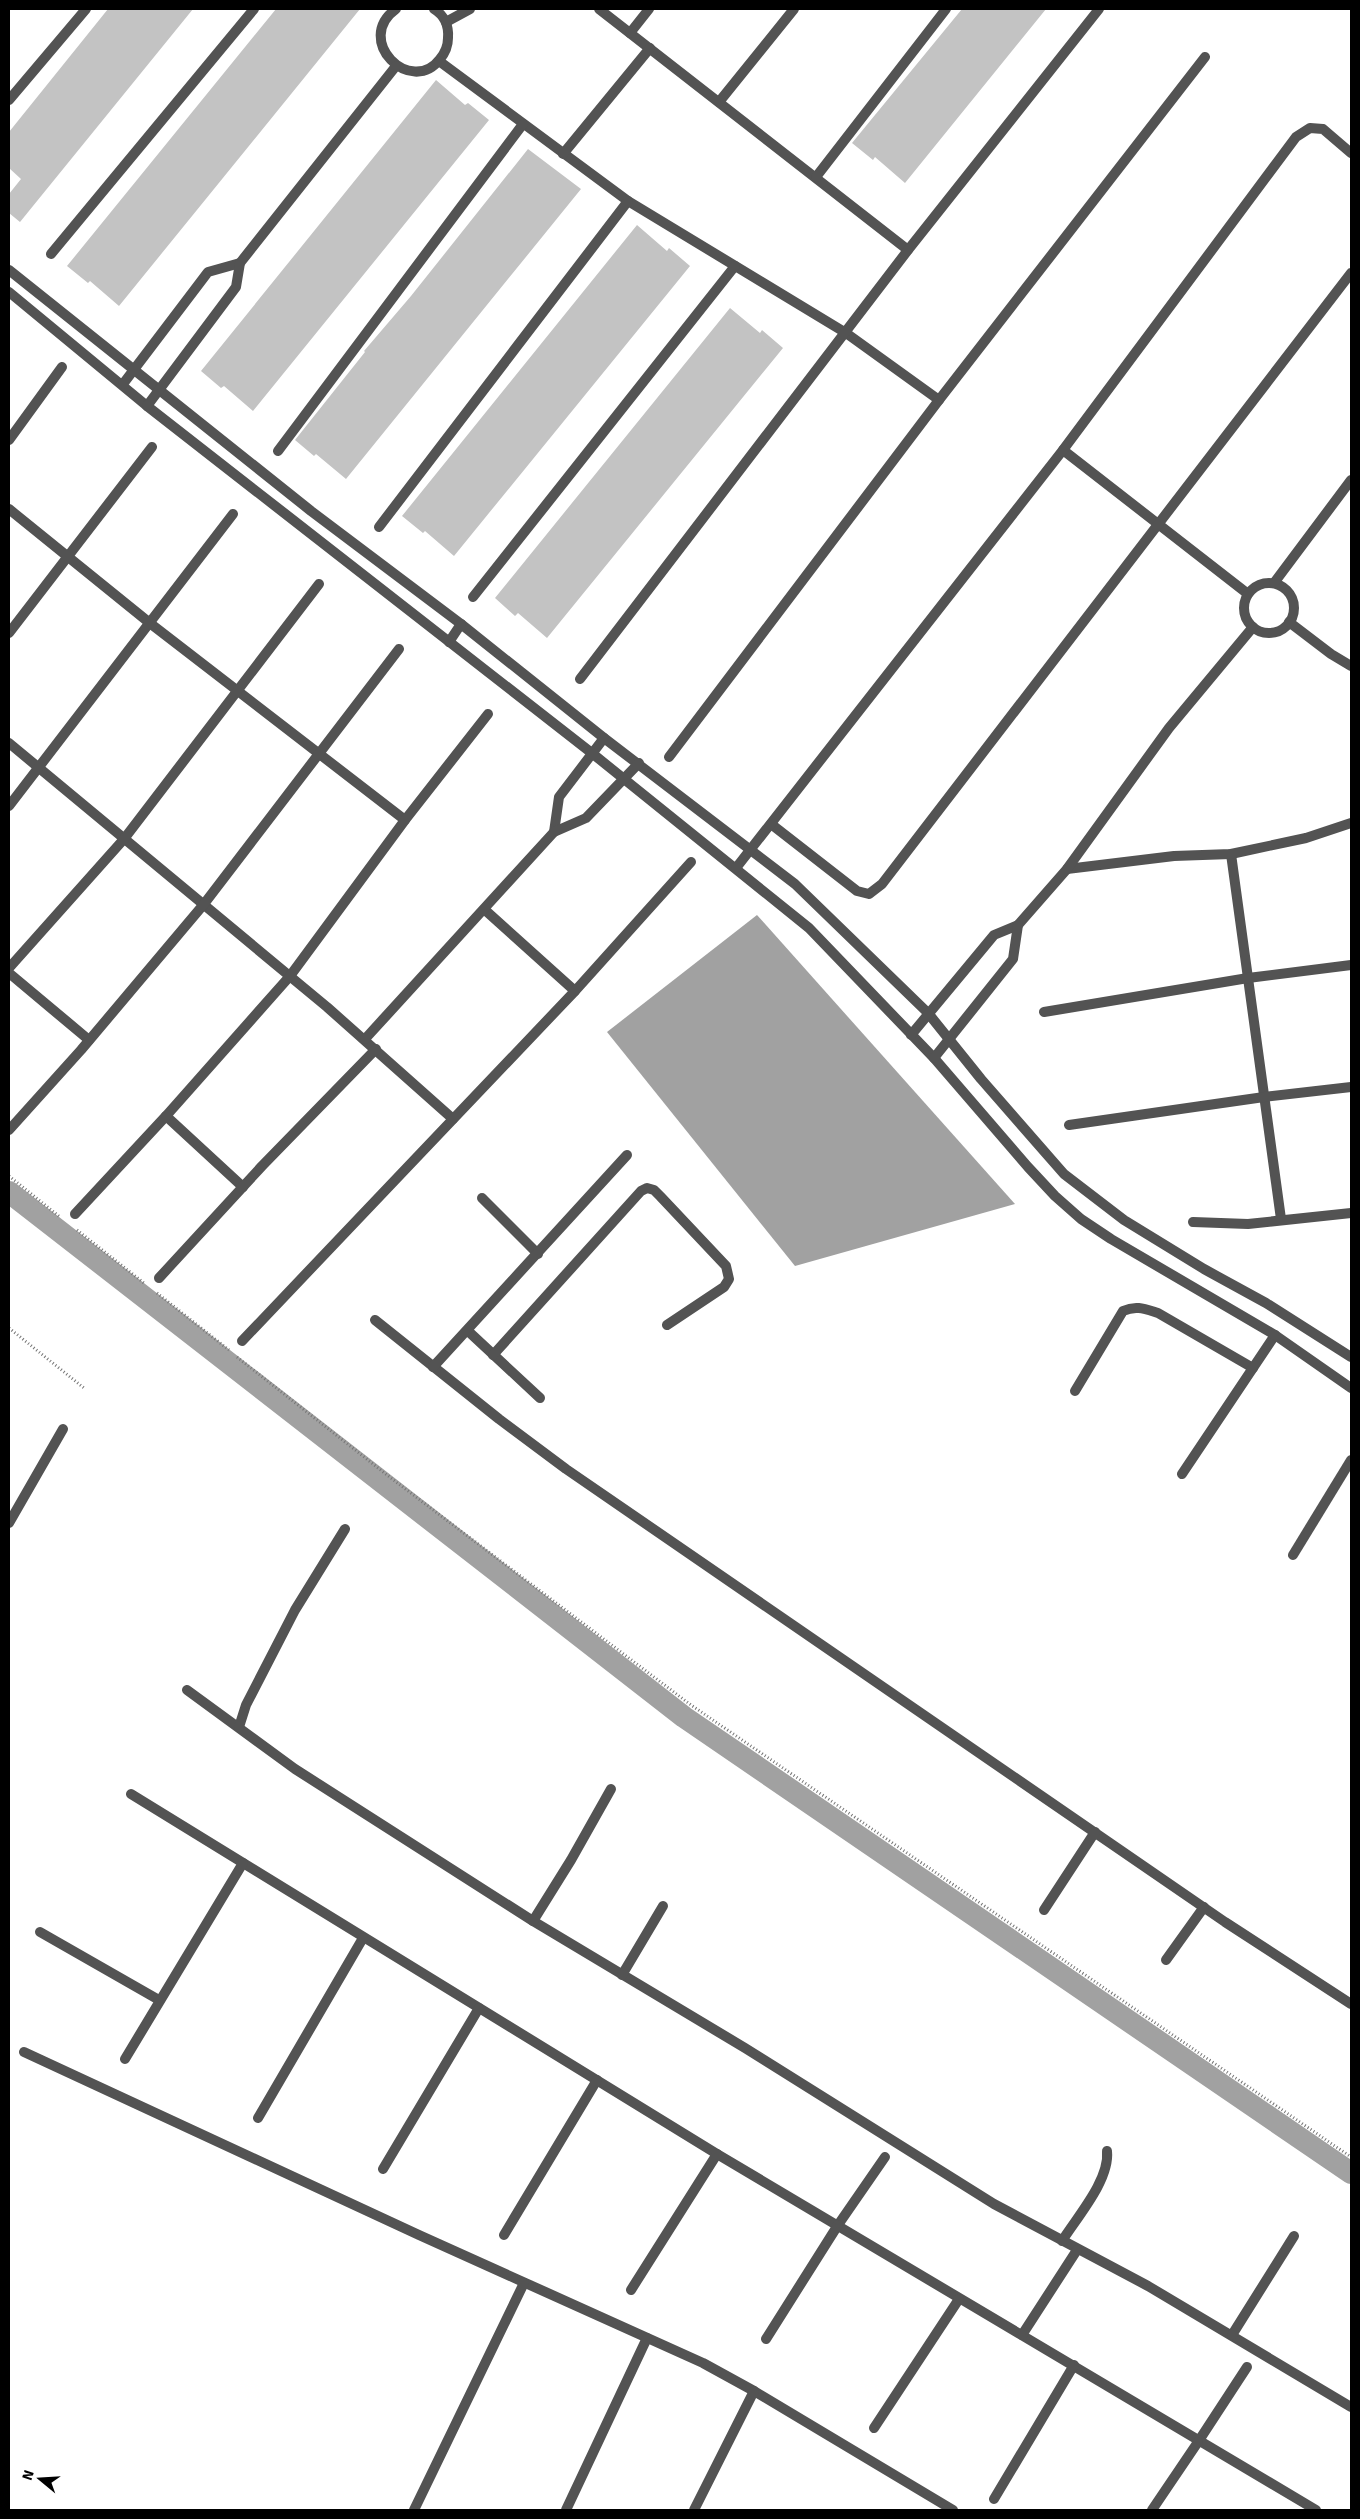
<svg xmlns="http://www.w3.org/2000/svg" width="1360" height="2519" viewBox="0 0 1360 2519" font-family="Signika,sans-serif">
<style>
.water{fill:#a1a1a1}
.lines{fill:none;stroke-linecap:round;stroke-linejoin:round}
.canal{stroke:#a1a1a1;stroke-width:22}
.building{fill:#c3c3c3}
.path{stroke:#757575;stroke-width:3;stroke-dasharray:1 2.5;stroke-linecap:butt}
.lane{stroke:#535353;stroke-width:10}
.street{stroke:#535353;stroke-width:10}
</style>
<rect width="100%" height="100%" fill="#fff"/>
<polygon class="water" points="757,915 1015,1204 795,1266 607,1032"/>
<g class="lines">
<polyline class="canal" points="9,1192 684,1717 1351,2173"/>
</g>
<g class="building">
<polygon points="108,9 193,9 20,222 9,213 9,194 21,179 9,168 9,132"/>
<polygon points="276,9 360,9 119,306 90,281 88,283 67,266"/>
<polygon points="962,9 1046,9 905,183 875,157 873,160 852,143"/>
<polygon points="436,80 465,105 468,103 489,120 253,411 224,386 221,388 201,371"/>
<polygon points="528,149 581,189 346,479 316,454 314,456 295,440 365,352 364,351 411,296"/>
<polygon points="637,225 667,251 669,248 690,266 454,556 425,531 423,533 402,516"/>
<polygon points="730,308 760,333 762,330 783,348 547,638 518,613 515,616 495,598"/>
</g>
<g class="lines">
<g class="path">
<polyline points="9,1176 60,1217"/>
<polyline points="77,1230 144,1283"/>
<polyline points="157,1293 229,1350"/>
<polyline points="9,1328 84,1388"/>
<polyline points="237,1357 387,1475 691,1705 1351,2157"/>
</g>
<g class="lane">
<polyline points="482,1198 538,1254"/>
<polyline points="375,1320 499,1419 566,1469 1225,1922 1351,2004"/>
<polyline points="468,1331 540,1398"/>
<polyline points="493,1355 641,1191 647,1188 654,1190 660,1196 726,1266 729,1279 724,1287 667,1325"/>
<polyline points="433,1367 627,1155"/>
<path d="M1075,1391L1123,1311C1136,1305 1145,1309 1158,1313L1253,1368"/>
<polyline points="1182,1474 1275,1335"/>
<polyline points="1293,1555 1351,1460"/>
<polyline points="1044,1910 1095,1832"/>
<polyline points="1166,1960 1204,1907"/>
<polyline points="24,2052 419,2235 703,2363 754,2391 953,2510"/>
<polyline points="838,2225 885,2157"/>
<polyline points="1198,2442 1247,2367"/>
<polyline points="414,2510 524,2283"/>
<polyline points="566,2510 647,2338"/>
<polyline points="694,2510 754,2391"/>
</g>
<g class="street">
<path d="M396,9C353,40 411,97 440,59C445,53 448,46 448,38C449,26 444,15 434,9"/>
<polyline points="599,9 908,250"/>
<polyline points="446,22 470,9"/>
<polyline points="630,33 649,9"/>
<polyline points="439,61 628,201 846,333 939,400"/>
<polyline points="9,100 86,9"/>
<polyline points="719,102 794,9"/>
<polyline points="563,154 650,48"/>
<polyline points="816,177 946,9"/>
<polyline points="51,254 254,9"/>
<polyline points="9,270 311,511 461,624 604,738 795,884 928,1013 981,1079 1064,1174 1124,1220 1204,1269 1266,1303 1351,1357"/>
<polyline points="9,292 147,406 593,754 809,928 934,1058 1028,1167 1055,1196 1081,1219 1111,1239 1275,1335 1351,1388"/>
<polyline points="123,384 208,272 240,263"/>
<polyline points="147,406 236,287 240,263 396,66"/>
<polyline points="9,440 62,367"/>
<polyline points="1063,450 1248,594"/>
<polyline points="278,451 523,124"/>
<polyline points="9,509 151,624 405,820"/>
<polyline points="379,527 628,201"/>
<circle cx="1269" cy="608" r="25"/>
<polyline points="1274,583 1351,480"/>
<polyline points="473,597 735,266"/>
<polyline points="1289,622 1331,654 1351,666"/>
<polyline points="9,633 152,447"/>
<polyline points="449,642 461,624"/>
<polyline points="580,679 908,250 1099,9"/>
<polyline points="9,743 327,1007 453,1119"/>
<polyline points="669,757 939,400 1205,57"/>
<polyline points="9,806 233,514"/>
<polyline points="771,824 857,891 869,894 882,884 1351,273"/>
<polyline points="554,832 559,797 604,738"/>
<polyline points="1231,854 1281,1219"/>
<polyline points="736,868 1063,450 1296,137 1310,128 1323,129 1351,153"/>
<polyline points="1067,869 1174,856 1231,854 1306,838 1351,823"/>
<polyline points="485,910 575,991"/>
<polyline points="9,968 124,839 319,584"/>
<polyline points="9,973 89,1040"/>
<polyline points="1044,1012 1248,978 1351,965"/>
<polyline points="911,1035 994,935 1018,925 1067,869 1169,728 1253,627"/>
<polyline points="365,1039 554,832 586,818 639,763"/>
<polyline points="934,1058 1013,959 1018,925"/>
<polyline points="166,1116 243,1187"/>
<polyline points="1069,1125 1264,1097 1351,1087"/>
<polyline points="9,1130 81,1050 204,904 399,649"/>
<polyline points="75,1214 166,1116 290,976 405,820 488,714"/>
<polyline points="1193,1222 1248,1224 1351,1213"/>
<polyline points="159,1278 262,1166 376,1049"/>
<polyline points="242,1341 575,991 691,862"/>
<polyline points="9,1523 63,1429"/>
<polyline points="187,1690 295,1769 533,1921 745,2048 994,2204 1148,2286 1351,2407"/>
<polyline points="239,1727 246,1705 295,1610 345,1529"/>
<polyline points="131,1794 717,2154 1316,2510"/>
<polyline points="533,1921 571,1860 611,1789"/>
<polyline points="40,1932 159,2000"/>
<polyline points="622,1975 663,1906"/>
<polyline points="125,2059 243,1863"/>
<polyline points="258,2118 363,1938"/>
<polyline points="383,2169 479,2008"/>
<polyline points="504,2235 597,2080"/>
<path d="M1062,2241C1077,2217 1110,2180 1107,2151"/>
<polyline points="631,2290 717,2154"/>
<polyline points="1022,2335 1077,2250"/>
<polyline points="1232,2335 1294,2236"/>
<polyline points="766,2339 838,2225"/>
<polyline points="874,2428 959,2299"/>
<polyline points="994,2499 1074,2365"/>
<polyline points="1152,2510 1198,2442"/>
</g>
</g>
<rect width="1360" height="2519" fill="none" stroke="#000000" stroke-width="20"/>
<g transform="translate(40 2479) rotate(288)" stroke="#ffffff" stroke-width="4" paint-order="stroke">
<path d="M0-4L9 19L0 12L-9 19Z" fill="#000000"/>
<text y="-8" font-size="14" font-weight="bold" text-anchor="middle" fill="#000000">N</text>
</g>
</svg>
